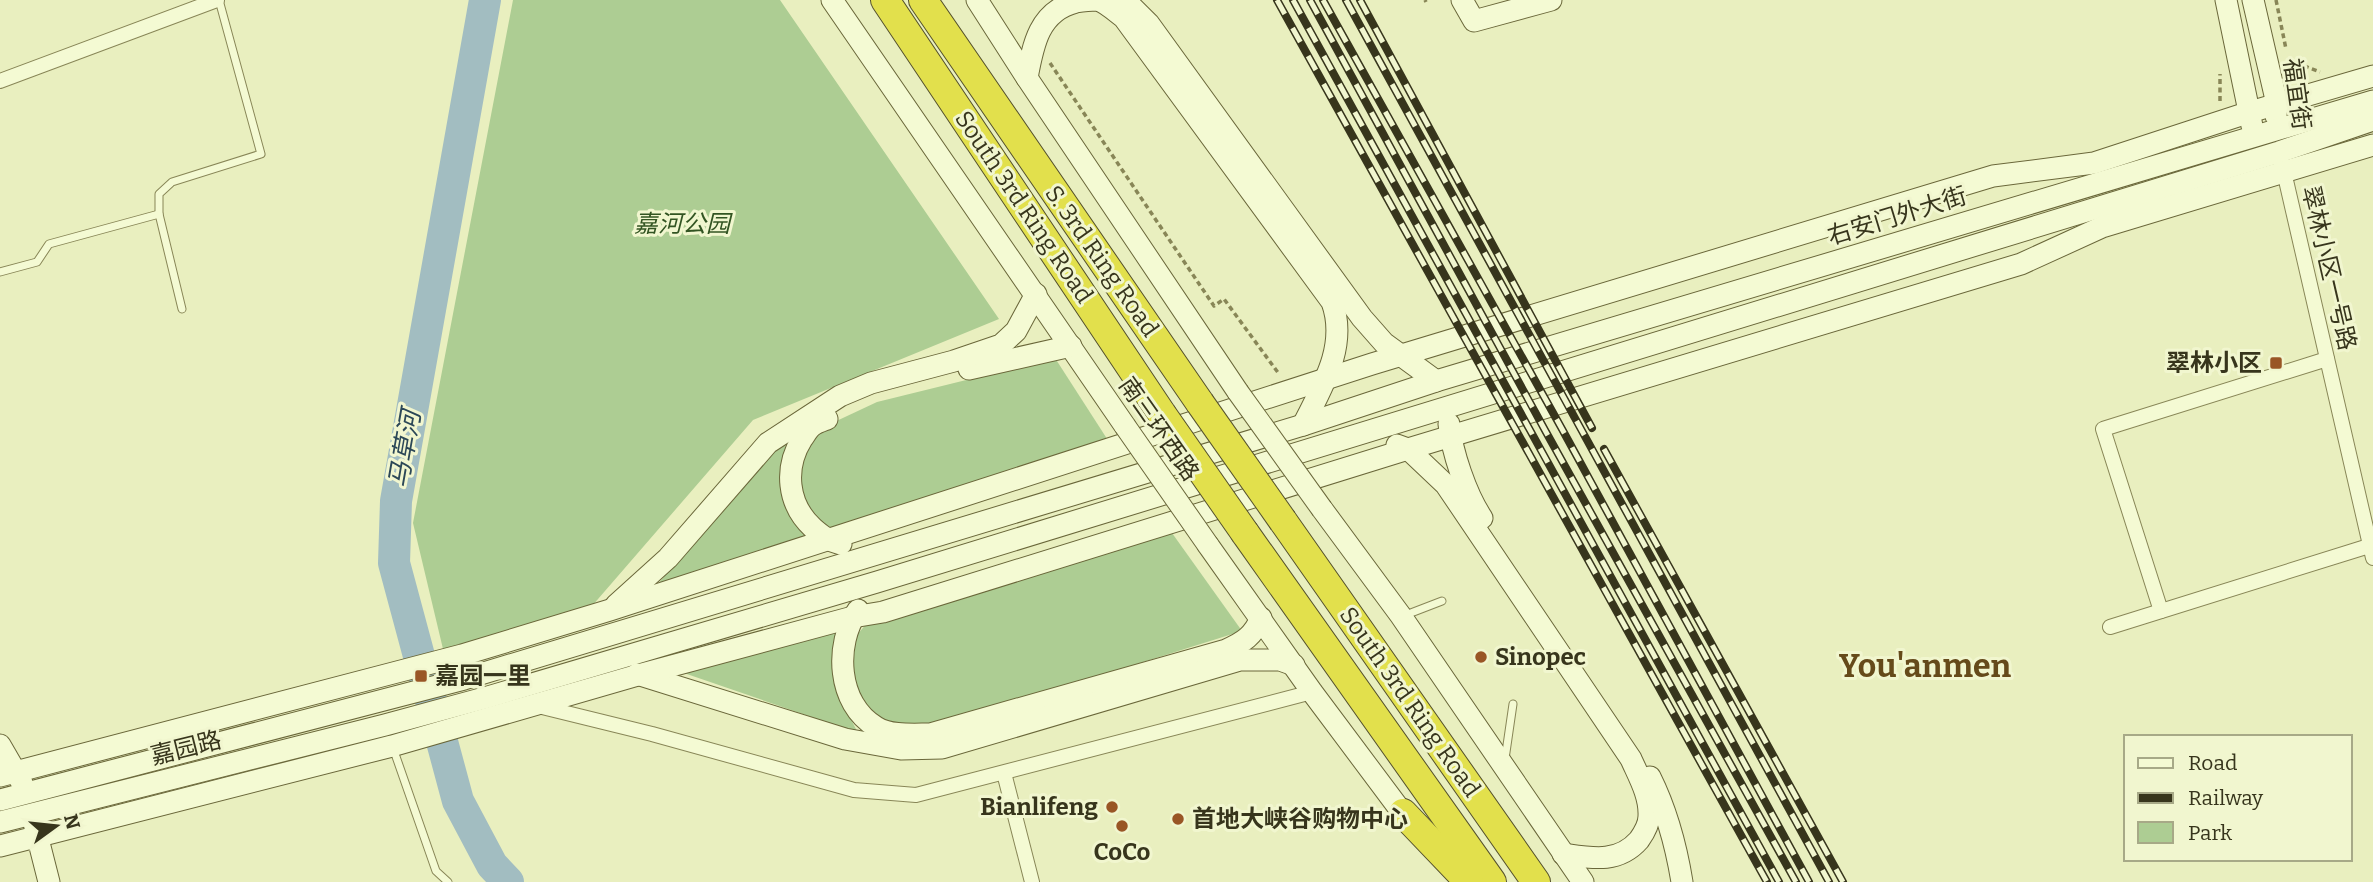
<svg xmlns="http://www.w3.org/2000/svg" width="2373" height="882" viewBox="0 0 2373 882" font-family="Bitter,'Noto Sans SC',serif">
<style>
.green{fill:#adcd93}
.lines{fill:none;stroke-linecap:round;stroke-linejoin:round}
.river{stroke:#a2bdc1;stroke-width:32}
.lane-casing{stroke:#888657;stroke-width:9}
.street-casing{stroke:#888657;stroke-width:16}
.secondary-casing{stroke:#6a673a;stroke-width:23}
.highway-casing{stroke:#55512c;stroke-width:30}
.path{stroke:#888657;stroke-width:3.5;stroke-dasharray:5 3.5;stroke-linecap:butt}
.lane{stroke:#f4fad3;stroke-width:7}
.street{stroke:#f4fad3;stroke-width:14}
.secondary{stroke:#f4fad3;stroke-width:21}
.highway{stroke:#e2e04c;stroke-width:28}
.rail-casing{stroke:#37351c;stroke-width:8}
.rail{stroke:#f1f6cf;stroke-width:5;stroke-dasharray:16;stroke-linecap:butt}
.secondary-bridge-casing{stroke:#6a673a;stroke-width:23;stroke-linecap:butt}
.highway-bridge-casing{stroke:#55512c;stroke-width:30;stroke-linecap:butt}
.secondary-bridge{stroke:#f4fad3;stroke-width:21}
.highway-bridge{stroke:#e2e04c;stroke-width:28}
.poi-dot{fill:#995625;stroke:#f1f6cf;stroke-width:2.5}
.labels{text-anchor:middle;dominant-baseline:central;stroke-width:6;stroke-linejoin:round;paint-order:stroke}
.street-label{font-size:24px;fill:#37351c;stroke:#f1f6cf}
.park-label{font-size:24px;font-style:italic;fill:#325422;stroke:#f1f6cf}
.poi-label{font-size:24px;font-weight:bold;fill:#37351c;stroke:#f1f6cf;text-anchor:start}
.water-label{font-size:26px;font-style:italic;fill:#2b4757;stroke:#f1f6cf}
.district-label{font-size:32px;font-weight:bold;fill:#654a1a;stroke:#f1f6cf}
</style>
<rect width="100%" height="100%" fill="#e9efbf"/>
<g class="green">
<polygon points="513,0 780,0 999,319 753,420 579,621 443,649 413,523"/>
<polygon points="1055,358 1111,445 834,530 817,522 802,499 798,463 813,432 877,402"/>
<polygon points="786,439 784,481 815,541 655,587"/>
<polygon points="1172,533 1242,631 930,729 902,729 866,714 848,676 850,643 868,622"/>
<polygon points="841,624 839,696 858,733 681,672"/>
</g>
<g class="lines">
<polyline class="river" points="485,0 396,501 394,563 458,801 492,865 508,882"/>
<defs>
<g id="lane">
<polyline points="0,272 37,262 49,244 159,214"/>
<polyline points="182,309 159,214 159,194 172,182 261,154 219,0"/>
<polyline points="1403,616 1442,601"/>
<polyline points="393,748 436,871 448,882"/>
<polyline points="1505,759 1513,704"/>
</g>
<g id="street">
<polyline points="0,81 217,0"/>
<polyline points="2282,163 2373,558"/>
<polyline points="2161,611 2103,429 2327,359"/>
<polyline points="2110,627 2369,546"/>
<polyline points="538,706 652,734 854,790 916,795 1312,692"/>
<polyline points="1004,773 1032,882"/>
</g>
<g id="secondary">
<polyline points="832,0 1125,426"/>
<polyline points="977,0 1027,78 1238,392"/>
<polyline points="1125,0 1149,24 1362,318 1384,343 1436,381"/>
<polyline points="1462,0 1474,21 1551,0"/>
<polyline points="2226,0 2252,126"/>
<polyline points="2253,0 2277,104 2276,116"/>
<path d="M1027,78C1033,45 1039,11 1076,2C1082,1 1091,0 1097,0C1106,2 1117,13 1124,18L1332,302C1348,346 1322,387 1303,425"/>
<polyline points="969,369 1071,346"/>
<path d="M827,419C822,421 816,423 812,426C808,429 805,435 802,439C784,468 787,504 813,528C822,536 829,541 841,544"/>
<path d="M1449,424C1452,452 1466,494 1482,518"/>
<path d="M1397,445L1408,449L1446,485L1631,759C1639,777 1650,796 1649,816C1649,825 1644,833 1639,840C1618,864 1591,858 1563,854"/>
<polyline points="1322,509 1401,616 1583,882"/>
<polyline points="1208,545 1312,692 1410,823"/>
<polyline points="616,605 668,558 768,443 840,396 871,383 954,361 1001,345 1016,331 1036,294"/>
<path d="M858,610C834,644 837,704 876,727C890,736 913,734 930,734L1226,650C1244,642 1253,636 1261,618"/>
<polyline points="637,674 845,739 901,749 942,748 1240,660 1280,660 1294,665"/>
<polyline points="0,745 22,783"/>
<polyline points="0,776 462,655 610,610 1372,364 1993,176 2094,163 2250,112 2373,76"/>
<path d="M1650,777C1667,811 1676,845 1682,882"/>
<polyline points="0,800 464,679 1303,425 1436,381 2373,101"/>
<polyline points="0,822 385,725 488,697 877,582 2279,152 2373,120"/>
<polyline points="34,823 49,882"/>
<polyline points="0,846 392,746 638,675 853,617 883,612 1408,449 2021,264 2102,227 2373,145"/>
</g>
<g id="highway">
<polyline points="885,0 1162,414"/>
<polyline points="923,0 1200,403"/>
<polyline points="1283,521 1536,882"/>
<polyline points="1245,533 1492,882"/>
<polyline points="1403,813 1469,882"/>
</g>
</defs>
<use href="#lane" class="lane-casing"/>
<use href="#street" class="street-casing"/>
<use href="#secondary" class="secondary-casing"/>
<use href="#highway" class="highway-casing"/>
<g class="path">
<polyline points="1425,0 1426,2"/>
<polyline points="2276,0 2286,49"/>
<polyline points="2288,60 2320,72"/>
<polyline points="1050,63 1214,306 1224,299 1279,374"/>
<polyline points="2220,101 2220,74"/>
</g>
<use href="#lane" class="lane"/>
<use href="#street" class="street"/>
<use href="#secondary" class="secondary"/>
<use href="#highway" class="highway"/>
<defs>
<g id="rail">
<polyline points="1277,0 1767,882"/>
<polyline points="1293,0 1779,882"/>
<polyline points="1310,0 1546,432 1796,882"/>
<polyline points="1323,0 1562,429 1809,882"/>
<polyline points="1346,0 1829,882"/>
<polyline points="1360,0 1592,428"/>
<polyline points="1604,449 1843,882"/>
</g>
</defs>
<use href="#rail" class="rail-casing"/>
<use href="#rail" class="rail"/>
<defs>
<g id="secondary-bridge">
<polyline points="1238,392 1322,509"/>
<polyline points="1125,426 1208,545"/>
</g>
<g id="highway-bridge">
<polyline points="1200,403 1283,521"/>
<polyline points="1162,414 1245,533"/>
</g>
</defs>
<use href="#secondary-bridge" class="secondary-bridge-casing"/>
<use href="#highway-bridge" class="highway-bridge-casing"/>
<use href="#secondary-bridge" class="secondary-bridge"/>
<use href="#highway-bridge" class="highway-bridge"/>
</g>
<g class="poi-dot">
<rect x="2269" y="356" width="14" height="14" rx="3.5"/>
<circle cx="1481" cy="657" r="7"/>
<rect x="414" y="669" width="14" height="14" rx="3.5"/>
<circle cx="1112" cy="807" r="7"/>
<circle cx="1178" cy="819" r="7"/>
<circle cx="1122" cy="826" r="7"/>
</g>
<g class="labels">
<g class="street-label">
<text transform="translate(2297 94) rotate(82)">福宜街</text>
<text transform="translate(1024 207) rotate(56)">South 3rd Ring Road</text>
<text transform="translate(1897 216) rotate(-17)">右安门外大街</text>
<text transform="translate(1102 261) rotate(55)">S. 3rd Ring Road</text>
<text transform="translate(2329 268) rotate(77)">翠林小区一号路</text>
<text transform="translate(1159 429) rotate(55)">南三环西路</text>
<text transform="translate(1410 702) rotate(55)">South 3rd Ring Road</text>
<text transform="translate(186 748) rotate(-14)">嘉园路</text>
</g>
<g class="park-label">
<text x="682" y="224">嘉河公园</text>
</g>
<g class="poi-label">
<text x="2262" y="363" text-anchor="end">翠林小区</text>
<text x="1495" y="657">Sinopec</text>
<text x="435" y="676">嘉园一里</text>
<text x="1098" y="807" text-anchor="end">Bianlifeng</text>
<text x="1192" y="819">首地大峡谷购物中心</text>
<text x="1122" y="852" text-anchor="middle">CoCo</text>
</g>
<g class="water-label">
<text transform="translate(405 449) rotate(-80)">马草河</text>
</g>
<g class="district-label">
<text x="1925" y="666">You'anmen</text>
</g>
</g>
<rect x="2124" y="735" width="228" height="126" fill="#f1f6cf" stroke="#a7a987" stroke-width="2"/>
<rect x="2138" y="758" width="35" height="10" fill="#f4fad3" stroke="#a7a987" stroke-width="2"/>
<text x="2188" y="770" font-size="21" fill="#37351c">Road</text>
<rect x="2138" y="793" width="35" height="10" fill="#37351c" stroke="#a7a987" stroke-width="2"/>
<text x="2188" y="805" font-size="21" fill="#37351c">Railway</text>
<rect x="2138" y="822" width="35" height="21" fill="#adcd93" stroke="#a7a987" stroke-width="2"/>
<text x="2188" y="840" font-size="21" fill="#37351c">Park</text>
<g transform="translate(56 826) rotate(75)" stroke="#f1f6cf" stroke-width="5" paint-order="stroke">
<path d="M0-5L12 26L0 18L-12 26Z" fill="#37351c"/>
<text y="-10" font-size="19" font-weight="bold" text-anchor="middle" fill="#37351c">N</text>
</g>
</svg>
